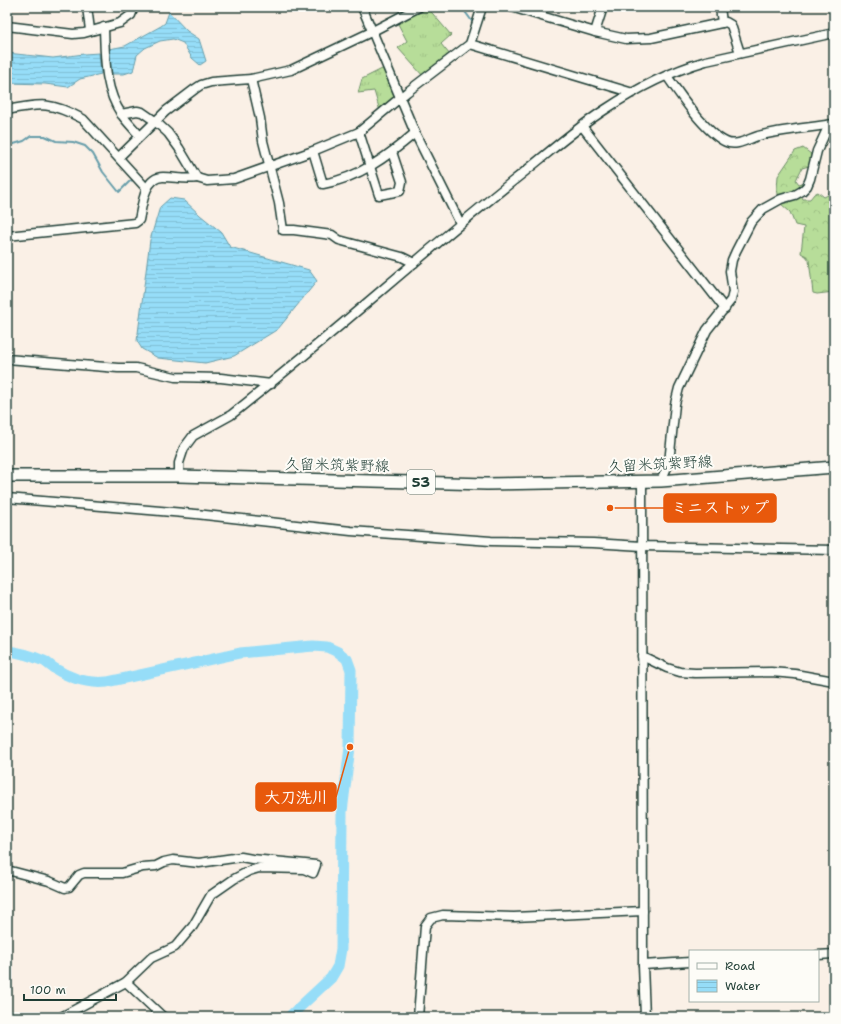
<svg xmlns="http://www.w3.org/2000/svg" width="841" height="1024" viewBox="0 0 841 1024" font-family="'Shantell Sans','Klee One',sans-serif">
<style>
.grass{fill:url(#grass-tufts);stroke:#6b8d66}
.forest{fill:url(#forest-crowns);stroke:#6b8d66}
.water{fill:url(#water-rules);stroke:#669daa}
.lines{fill:none;stroke-linecap:round;stroke-linejoin:round}
.stream{stroke:#669daa;stroke-width:2}
.river{stroke:#96ddf8;stroke-width:11}
.minor-casing{stroke:#1f3d34;stroke-width:11}
.major-casing{stroke:#1f3d34;stroke-width:14}
.minor{stroke:#fdfcf7;stroke-width:8}
.major{stroke:#fdfcf7;stroke-width:11}
.labels{text-anchor:middle;dominant-baseline:central;stroke-width:4;stroke-linejoin:round;paint-order:stroke}
.shield{fill:#fdfcf7;stroke:#62766e;stroke-width:1}
.shield-label{font-size:14px;font-weight:bold;fill:#1f3d34}
.street-label{font-size:15px;fill:#1f3d34;stroke:#fdfcf7}
.leader{fill:none;stroke:#e8590c;stroke-width:1.5}
.callout-dot{fill:#e8590c;stroke:#fdfcf7;stroke-width:1.5}
.callout{fill:#e8590c;stroke:#e8590c;stroke-width:1.5}
.callout-label{font-size:16px;text-anchor:middle;font-weight:bold;fill:#fff}
</style>
<defs>
<pattern id="grass-tufts" width="24" height="20" patternUnits="userSpaceOnUse"><rect width="24" height="20" fill="#b7dd99"/><path d="M3 7l-1-3M5 7V3M7 7l1-3M15 17l-1-3M17 17v-4M19 17l1-3" fill="none" stroke="#9dbf84"/></pattern>
<pattern id="forest-crowns" width="20" height="18" patternUnits="userSpaceOnUse"><rect width="20" height="18" fill="#b7dd99"/><path d="M2 6a3 3 0 1 1 6 0M12 15a3 3 0 1 1 6 0" fill="none" stroke="#9dbf84"/></pattern>
<pattern id="water-rules" width="6" height="5" patternUnits="userSpaceOnUse"><rect width="6" height="5" fill="#96ddf8"/><path d="M0 2.5h6" fill="none" stroke="#81bfd5"/></pattern>
</defs>
<rect width="100%" height="100%" fill="#faf0e6"/>
<filter id="ink" filterUnits="userSpaceOnUse"><feTurbulence type="fractalNoise" baseFrequency=".025" numOctaves="2"/><feDisplacementMap in="SourceGraphic" scale="8" xChannelSelector="R" yChannelSelector="G"/><feConvolveMatrix kernelMatrix="1 2 1 2 8 2 1 2 1" color-interpolation-filters="sRGB"/></filter>
<g filter="url(#ink)">
<g class="grass">
<polygon points="425,7 427,7 451,35 441,44 450,55 423,76 398,48 407,41 397,22"/>
<polygon points="384,68 397,97 380,111 374,91 358,93 362,79"/>
</g>
<polygon class="forest" points="803,148 811,154 809,166 802,168 796,180 799,184 805,182 812,185 801,196 803,199 810,199 814,194 818,192 824,197 828,195 830,191 834,191 834,292 817,294 813,293 809,260 806,256 801,253 804,227 795,225 790,212 780,203 777,189 778,176 795,151"/>
<g class="water">
<polygon points="169,12 187,31 199,39 206,61 200,65 192,58 183,43 173,39 160,41 145,48 137,55 133,71 124,74 110,74 107,55 109,49 125,46 161,26 165,23"/>
<polygon points="7,53 53,58 84,54 99,53 101,74 80,79 68,87 45,84 7,83"/>
<polygon points="170,198 184,200 200,215 221,232 230,247 309,270 317,281 278,329 234,356 205,363 158,358 142,349 137,341 150,240 160,207"/>
</g>
<g class="lines">
<g class="stream">
<polyline points="463,7 466,13 474,24"/>
<polyline points="7,146 24,141 31,136 45,136 56,141 73,142 85,146 93,154 103,172 119,192 130,181 133,180"/>
</g>
<path class="river" d="M7,651C19,652 32,656 44,661C47,662 50,666 54,668C71,679 87,684 107,682L240,653L313,646L327,647L338,652L347,659L351,670L350,747L342,812L341,949L338,966L331,978L289,1017"/>
<defs>
<g id="minor">
<polyline points="87,7 90,30"/>
<polyline points="362,7 415,133 460,223"/>
<polyline points="511,7 595,32 626,39 651,38 726,22 731,25 740,53"/>
<polyline points="720,7 722,23"/>
<polyline points="7,26 73,34 84,33 120,23 131,15 134,7"/>
<path d="M104,27C105,57 104,89 122,115C127,122 134,129 140,136"/>
<polyline points="595,32 603,7"/>
<polyline points="470,44 633,93"/>
<path d="M667,76C680,95 705,132 726,142C736,147 748,139 758,136C782,130 808,128 833,124"/>
<polyline points="251,79 260,118 263,141 279,203 283,230 294,230 332,235 339,240 402,257 414,263"/>
<path d="M7,110C42,103 51,102 83,119L146,188"/>
<polyline points="121,114 137,111 142,112 155,121 168,133 179,148 197,178 207,181 234,179 313,151 359,132 407,92 470,44 482,7"/>
<polyline points="582,126 725,309"/>
<polyline points="359,132 379,195 400,191 402,182 392,152"/>
<path d="M313,151L323,184C359,178 388,156 415,133"/>
<polyline points="119,157 166,111 195,89 201,85 211,82 251,79 291,70 369,33 419,7"/>
<path d="M7,236L135,223L139,220C142,207 144,177 163,177C175,177 185,180 197,178"/>
<polyline points="7,359 118,368 136,368 175,377 221,378 271,384"/>
<path d="M179,476V463L184,448L193,436L231,415L251,399C340,328 424,252 513,181C544,157 573,130 606,109C636,89 672,71 706,61L834,33"/>
<polyline points="661,481 669,463 675,404 679,388 707,330 731,300 733,292 730,271 732,260 736,251 751,222 763,209 781,199 795,195 802,191 807,186 810,179 817,151 829,125"/>
<polyline points="642,482 643,965 645,1017"/>
<polyline points="7,498 196,514 351,531 491,541 593,543 642,546 834,550"/>
<polyline points="642,656 667,668 680,672 695,673 771,672 795,674 834,681"/>
<polyline points="7,870 49,881 65,888 69,887 79,875 84,873 122,873 143,867 156,866 164,862 173,860 199,863 241,857 252,859 316,865 313,873 304,869 259,868 249,871 234,879 211,895 193,926 175,947 151,958 126,982 61,1017"/>
<polyline points="818,955 834,954"/>
<polyline points="643,965 690,962"/>
<polyline points="126,982 163,1017"/>
<polyline points="418,1017 425,926 431,918 443,915 514,917 643,911"/>
</g>
<polyline id="major" points="7,476 179,476 487,484 661,481 834,467"/>
</defs>
<use href="#minor" class="minor-casing"/>
<use href="#major" class="major-casing"/>
<use href="#minor" class="minor"/>
<use href="#major" class="major"/>
</g>
</g>
<g class="labels">
<rect class="shield" x="407" y="470" width="28" height="24" rx="3"/>
<g class="shield-label">
<text x="421" y="482">53</text>
</g>
<g class="street-label">
<text transform="translate(660 464) rotate(-3)">久留米筑紫野線</text>
<text transform="translate(337 465) rotate(1)">久留米筑紫野線</text>
</g>
</g>
<path class="leader" d="M610 508L664 508M350 747L336 797"/>
<g class="callout-dot">
<circle cx="610" cy="508" r="4"/>
<circle cx="350" cy="747" r="4"/>
</g>
<g class="callout">
<rect x="664" y="494" width="112" height="28" rx="4"/>
<rect x="256" y="783" width="80" height="28" rx="4"/>
</g>
<g class="callout-label">
<text x="720" y="513">ミニストップ</text>
<text x="296" y="803">大刀洗川</text>
</g>
<rect width="841" height="1024" fill="none" stroke="#fdfcf7" stroke-width="24"/>
<rect x="12" y="12" width="817" height="1000" fill="none" stroke="#1f3d34" stroke-width="1.5" filter="url(#ink)"/>
<rect x="689" y="950" width="130" height="52" fill="#fdfcf7" stroke="#a4b0a9"/>
<rect x="697" y="963" width="20" height="6" fill="#fdfcf7" stroke="#a4b0a9"/>
<text x="725" y="970" font-size="12" fill="#1f3d34">Road</text>
<rect x="697" y="980" width="20" height="12" fill="url(#water-rules)" stroke="#a4b0a9"/>
<text x="725" y="990" font-size="12" fill="#1f3d34">Water</text>
<path d="M24 994v6h92v-6" fill="none" stroke="#1f3d34" stroke-width="2"/>
<text x="30" y="994" font-size="12" fill="#1f3d34" stroke="#fdfcf7" stroke-width="3" paint-order="stroke">100 m</text>
</svg>
